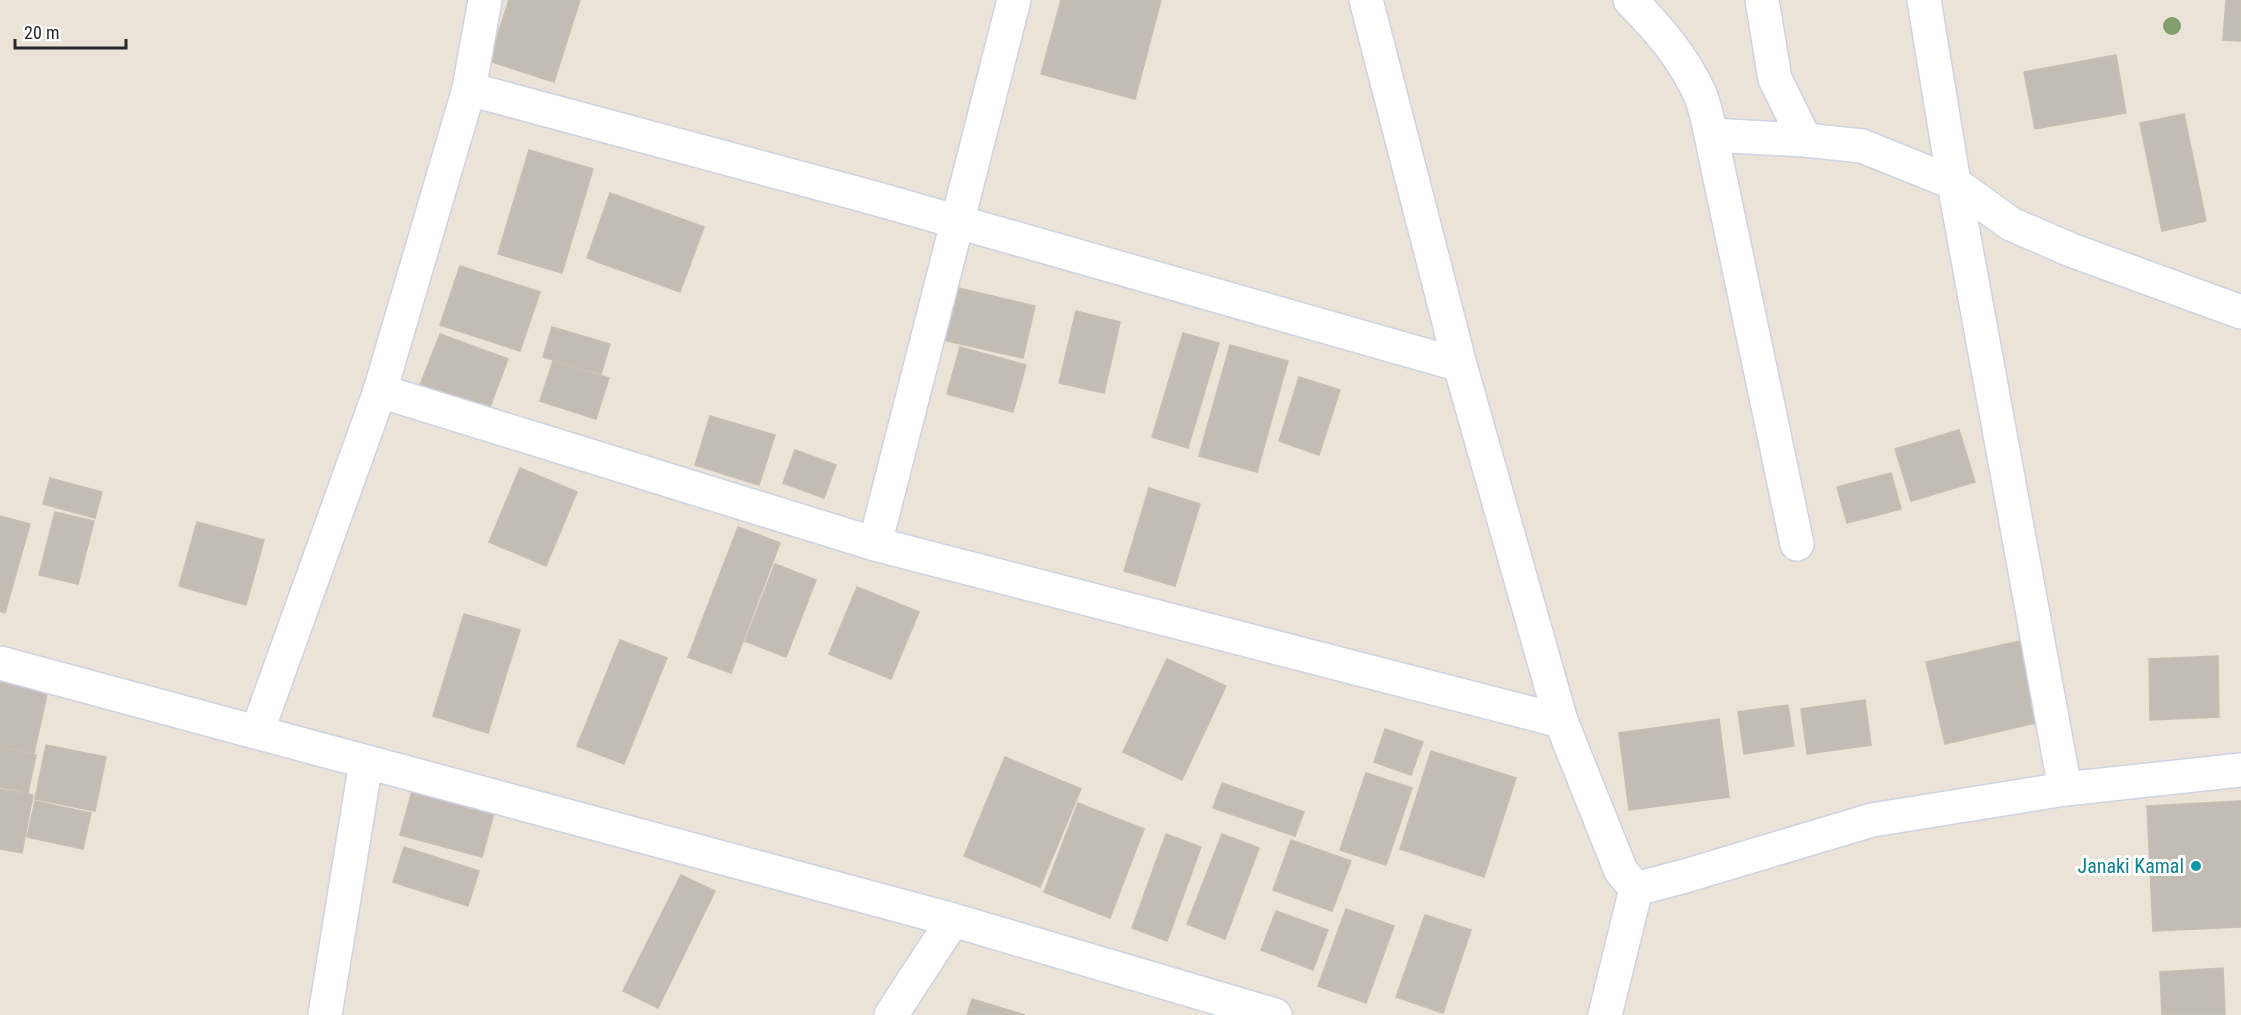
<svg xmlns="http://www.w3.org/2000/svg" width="2241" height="1015" viewBox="0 0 2241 1015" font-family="'Roboto Condensed',sans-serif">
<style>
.building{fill:#c3bcb5;stroke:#c6beb2;stroke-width:1.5}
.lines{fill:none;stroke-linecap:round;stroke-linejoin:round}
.minor-casing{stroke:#ced3e2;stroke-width:36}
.minor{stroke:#fff;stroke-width:33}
.tree{fill:#819e6d}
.culture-dot{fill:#0f9aa8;stroke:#fff;stroke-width:2}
.labels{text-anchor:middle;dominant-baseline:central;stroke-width:6;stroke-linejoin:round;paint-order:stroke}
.culture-label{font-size:20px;fill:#0d838f;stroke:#fff;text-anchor:end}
</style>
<rect width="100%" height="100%" fill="#ebe2d8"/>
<g class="building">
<polygon points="509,0 580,0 554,82 489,61"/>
<polygon points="1061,0 1161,0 1135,99 1041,74"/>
<polygon points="2226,0 2241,0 2241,41 2223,40"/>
<polygon points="2116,55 2126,113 2035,129 2024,72"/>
<polygon points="2184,114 2206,221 2162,231 2140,123"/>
<polygon points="529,150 593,169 562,273 498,254"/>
<polygon points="610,193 704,227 680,292 587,258"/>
<polygon points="460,266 540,292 520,351 440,325"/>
<polygon points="950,286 1035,306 1023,358 938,339"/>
<polygon points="1076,311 1120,322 1104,393 1059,383"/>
<polygon points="552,327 610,344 601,374 543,357"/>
<polygon points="1183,333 1219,343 1188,448 1152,437"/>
<polygon points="440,334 508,359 487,415 418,390"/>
<polygon points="1230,345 1288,361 1257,472 1199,456"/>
<polygon points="960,347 1026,365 1013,412 947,394"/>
<polygon points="553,361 609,378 596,419 540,401"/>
<polygon points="1299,377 1340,390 1319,455 1279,441"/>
<polygon points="710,416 775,435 759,485 695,465"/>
<polygon points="1959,430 1975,482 1911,501 1895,449"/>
<polygon points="795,450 836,465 824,498 783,483"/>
<polygon points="520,468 577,492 546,566 489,542"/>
<polygon points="1891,473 1901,509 1847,523 1837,487"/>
<polygon points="50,478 102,492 95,518 43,504"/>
<polygon points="1149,488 1200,504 1175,586 1124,571"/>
<polygon points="55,512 94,521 78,584 39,575"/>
<polygon points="0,516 30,524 5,613 0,611"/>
<polygon points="197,522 264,540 246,605 179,586"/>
<polygon points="738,527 780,543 731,673 688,657"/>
<polygon points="775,564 816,580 786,657 745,641"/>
<polygon points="857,587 919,612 891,679 829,654"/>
<polygon points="464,614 520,630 488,733 433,716"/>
<polygon points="2029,639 2048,720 1945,744 1926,662"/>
<polygon points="620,640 667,658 624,764 577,746"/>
<polygon points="2218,656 2219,717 2150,720 2149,659"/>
<polygon points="1167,659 1226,686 1182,780 1123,752"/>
<polygon points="0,675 49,685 34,753 0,746"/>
<polygon points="1865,700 1871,745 1807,754 1801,709"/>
<polygon points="1788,705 1794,746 1744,754 1738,712"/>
<polygon points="1719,719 1729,797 1629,810 1619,733"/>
<polygon points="1385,729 1423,742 1411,775 1374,762"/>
<polygon points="46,745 106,757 95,811 35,799"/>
<polygon points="0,747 36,755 28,793 0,787"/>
<polygon points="1431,751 1516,778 1484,877 1400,849"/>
<polygon points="1005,757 1081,789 1040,887 964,856"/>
<polygon points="1366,773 1412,788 1386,865 1340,850"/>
<polygon points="1222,783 1304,812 1295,836 1213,808"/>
<polygon points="0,789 33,795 22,853 0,849"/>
<polygon points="412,791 494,813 482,857 400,835"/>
<polygon points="35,801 91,813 83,849 27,837"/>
<polygon points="2241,801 2241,927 2153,931 2147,806"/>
<polygon points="1078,803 1144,829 1110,918 1044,892"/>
<polygon points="1166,834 1201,847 1167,941 1132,928"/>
<polygon points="1222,834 1259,848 1225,939 1187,924"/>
<polygon points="1291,840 1351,861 1332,911 1273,890"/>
<polygon points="404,847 479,871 468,906 393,882"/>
<polygon points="681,875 715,891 658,1008 623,991"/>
<polygon points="1346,909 1394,926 1366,1003 1318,986"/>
<polygon points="1276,911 1328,930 1313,970 1261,950"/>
<polygon points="1425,915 1471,930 1443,1013 1396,997"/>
<polygon points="2223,968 2225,1015 2162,1015 2160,972"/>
<polygon points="972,999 1025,1015 967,1015"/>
</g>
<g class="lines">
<defs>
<g id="minor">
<polyline points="1014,0 875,544 1561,721"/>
<polyline points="1366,0 1460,365"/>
<path d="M1630,0C1658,28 1683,57 1700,94C1705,106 1708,121 1711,135L1805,140L1862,146L1954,183L2011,224L2071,250L2241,312"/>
<polyline points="1762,0 1775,79 1805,140"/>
<polyline points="1924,0 1954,183 2065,789"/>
<polyline points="469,89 874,198 1460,365 1561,721 1621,871 1636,889 1685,876 1872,820 2065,789 2241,770"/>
<polyline points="1711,135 1797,544"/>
<polyline points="380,391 875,544"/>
<polyline points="0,663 953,920 1275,1015"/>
<polyline points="257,732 380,391 469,89 485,0"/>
<polyline points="325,1015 366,762"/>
<polyline points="891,1015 953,920"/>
<polyline points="1605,1015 1636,889"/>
</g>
</defs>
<use href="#minor" class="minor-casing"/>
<use href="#minor" class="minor"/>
</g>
<circle class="tree" cx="2172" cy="26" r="9"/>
<circle class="culture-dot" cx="2196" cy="866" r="6"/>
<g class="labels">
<g class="culture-label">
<text x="2184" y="866">Janaki Kamal</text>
</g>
</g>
<path d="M15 39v9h111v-9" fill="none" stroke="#282828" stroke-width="3"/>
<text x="24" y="39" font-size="18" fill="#282828" stroke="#ffffff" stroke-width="4.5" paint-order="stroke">20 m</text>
</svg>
